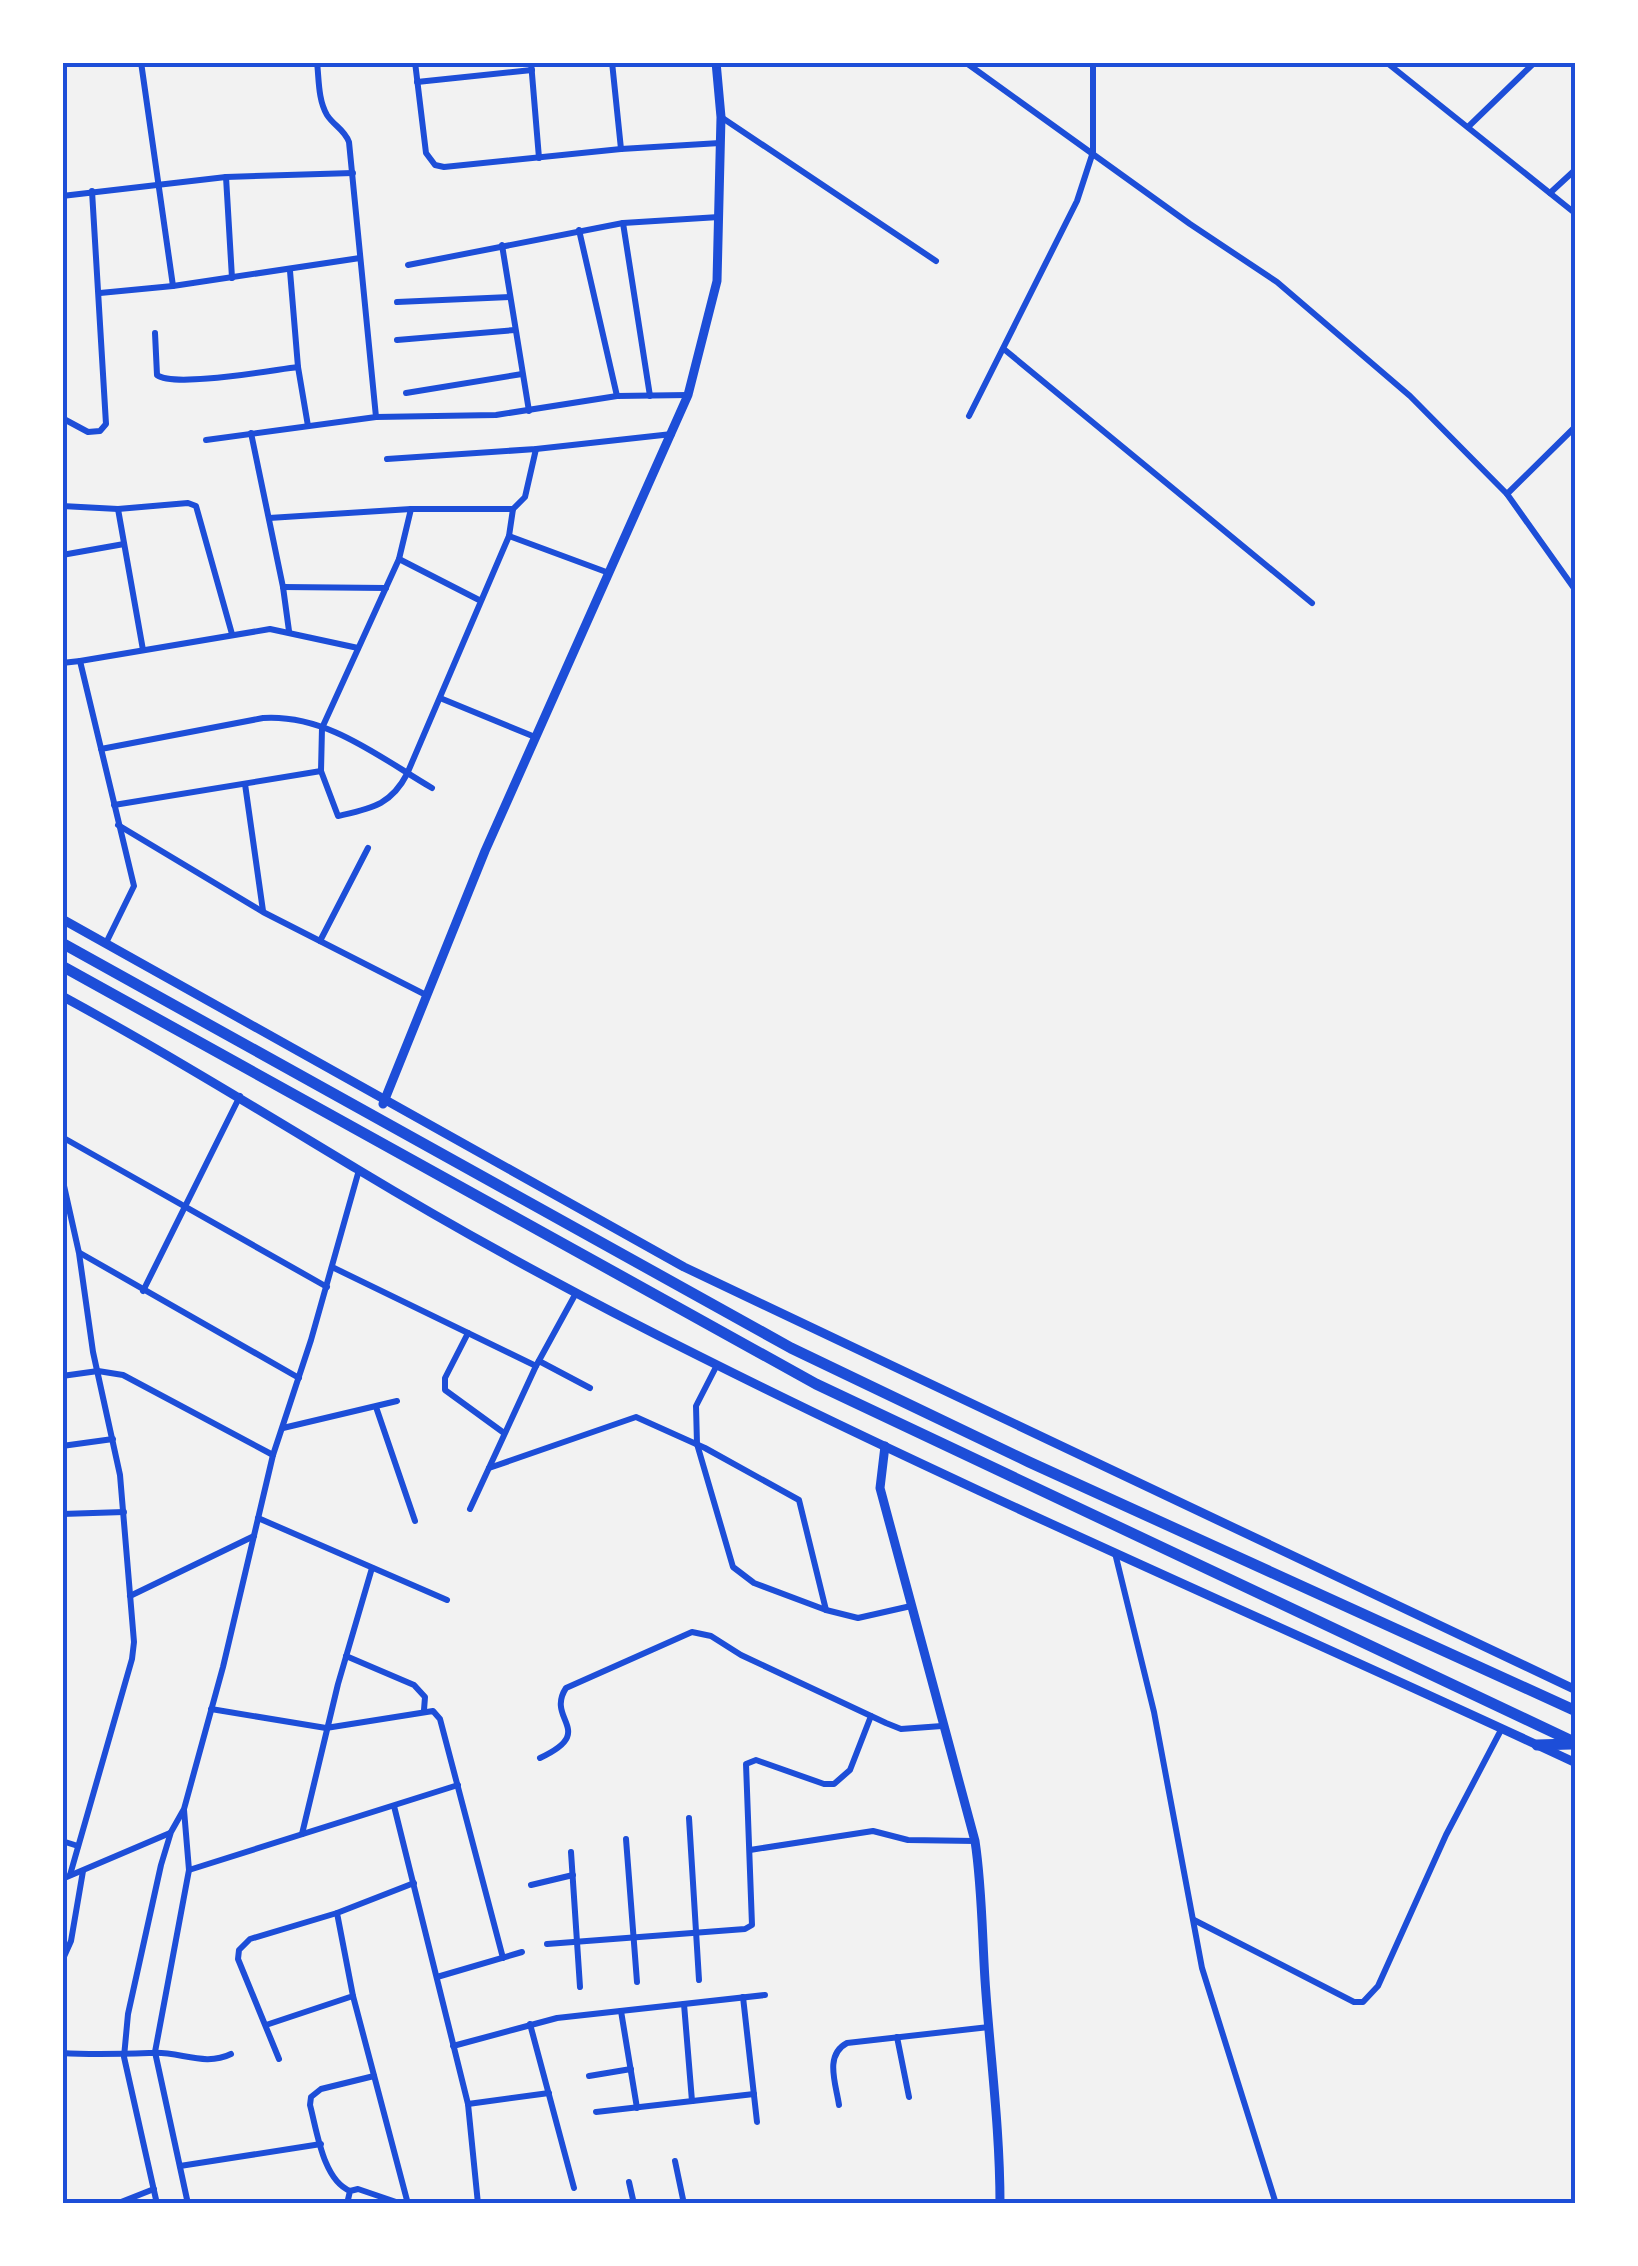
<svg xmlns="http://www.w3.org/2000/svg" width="1638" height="2266" viewBox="0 0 1638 2266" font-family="Karla,sans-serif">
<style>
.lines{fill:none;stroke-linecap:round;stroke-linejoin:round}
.minor{stroke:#1d4ed8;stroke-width:6}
.tertiary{stroke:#1d4ed8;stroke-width:9}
.trunk{stroke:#1d4ed8;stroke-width:11}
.neatline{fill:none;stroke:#1d4ed8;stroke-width:4}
</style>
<rect width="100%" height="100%" fill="#f2f2f2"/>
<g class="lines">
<g class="minor">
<polyline points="141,62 173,286"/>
<polyline points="415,62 426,153 435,165 444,167 621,149 720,143"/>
<polyline points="531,62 539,158"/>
<polyline points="612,62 621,149"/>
<polyline points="965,62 1190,224 1277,282 1410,396 1507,494 1576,591"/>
<polyline points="1386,62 1576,214"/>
<polyline points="62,63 63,62"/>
<polyline points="417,82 532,70"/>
<polyline points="721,117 936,261"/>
<polyline points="1468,127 1535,62"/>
<polyline points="226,177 232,278"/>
<polyline points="1550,193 1576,169"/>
<polyline points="62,196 226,177 353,173"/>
<polyline points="623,223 650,396"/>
<polyline points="579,230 617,396"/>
<polyline points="502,245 529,411"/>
<polyline points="408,265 623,223 719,217"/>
<polyline points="290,271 298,367 308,426"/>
<polyline points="100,293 173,286 360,258"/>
<polyline points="397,302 510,297"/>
<path d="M155,333L157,375C174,388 272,370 298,367"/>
<polyline points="397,340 515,330"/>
<polyline points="1005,350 1312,603"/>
<polyline points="406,393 522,374"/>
<polyline points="969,416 1077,201 1093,152 1093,62"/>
<polyline points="376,417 496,415 617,396 688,395"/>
<polyline points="62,418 88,432 100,431 106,424 92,191"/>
<polyline points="251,433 283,587 289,631"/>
<path d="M206,440L376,417L349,142C344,129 334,126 327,115C318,100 319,79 317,62"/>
<polyline points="387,459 536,449 672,434"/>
<polyline points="1507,494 1576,426"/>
<polyline points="62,506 118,509 188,503 196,506 232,634"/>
<polyline points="118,509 143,650"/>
<polyline points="269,518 411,509"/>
<polyline points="509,536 609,573"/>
<polyline points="62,555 124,544"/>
<polyline points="399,559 411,509 513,509"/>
<polyline points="283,587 386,588"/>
<path d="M481,601L399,559L322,728L321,771L338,816C372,808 391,805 407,774L509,536L513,509L525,497L536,449"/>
<polyline points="62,663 80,661"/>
<polyline points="440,698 535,737"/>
<path d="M101,749L263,718C327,714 379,757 432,788"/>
<polyline points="245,784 263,911"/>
<polyline points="114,805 321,771"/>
<polyline points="118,825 263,912 426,995"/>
<polyline points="320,941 368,848"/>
<polyline points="106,943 134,886 80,661 270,629 358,648"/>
<polyline points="62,1137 327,1287"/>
<polyline points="62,1177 79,1253 93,1352 120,1475 134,1642 132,1659 70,1875"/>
<polyline points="80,1253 299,1378"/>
<polyline points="332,1267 536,1366"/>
<polyline points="143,1291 240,1096"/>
<polyline points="468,1333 445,1378 445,1390 504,1433"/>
<polyline points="539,1361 590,1388"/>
<polyline points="717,1365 696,1406 697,1444 733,1567 754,1583 826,1610 858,1618 911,1606"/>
<polyline points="62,1376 98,1371 123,1375 273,1455"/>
<polyline points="376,1407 415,1521"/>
<polyline points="283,1428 397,1401"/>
<polyline points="62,1446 113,1439"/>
<polyline points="489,1468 636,1417 705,1448 799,1500 826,1610"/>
<polyline points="470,1509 536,1366 576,1293"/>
<polyline points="62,1514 124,1512"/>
<polyline points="258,1518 447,1600"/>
<polyline points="1115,1553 1154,1712 1202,1968 1276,2204"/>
<polyline points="130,1596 254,1536"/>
<polyline points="346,1656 414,1685 425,1697 424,1710"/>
<polyline points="211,1709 326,1728 433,1711 440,1719 503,1958"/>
<path d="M540,1758C598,1731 545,1720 566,1688L692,1632L711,1636L741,1655L886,1723L901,1729L942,1726"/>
<polyline points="394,1806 468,2104 478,2204"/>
<polyline points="184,1810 189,1870 155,2052 188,2204"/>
<polyline points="689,1818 699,1980"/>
<polyline points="302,1834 338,1684 372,1568"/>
<polyline points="626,1839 637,1982"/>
<polyline points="62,1841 78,1846"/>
<polyline points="750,1850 873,1831 908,1840 975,1841"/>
<polyline points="571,1852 580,1987"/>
<polyline points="189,1870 458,1785"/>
<polyline points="62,1879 170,1833"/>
<polyline points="531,1885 573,1875"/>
<polyline points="1194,1920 1354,2002 1363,2002 1378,1986 1446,1835 1501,1730"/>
<polyline points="547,1944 745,1929 752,1925 746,1764 756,1760 824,1784 834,1784 850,1770 871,1716"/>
<polyline points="62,1961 71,1941 83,1871"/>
<polyline points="437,1977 522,1952"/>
<polyline points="353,1996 408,2204"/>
<polyline points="743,1997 757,2122"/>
<polyline points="684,2004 692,2101"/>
<polyline points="621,2011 637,2108"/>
<polyline points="530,2024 574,2188"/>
<polyline points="266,2025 353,1996 337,1913 414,1883"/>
<polyline points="897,2037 909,2097"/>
<polyline points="453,2046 557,2018 765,1995"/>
<path d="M62,2053C93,2055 121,2054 152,2053C179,2051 205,2067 231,2054"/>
<polyline points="279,2059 238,1959 239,1950 250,1939 337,1913"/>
<polyline points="589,2076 631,2069"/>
<polyline points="468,2104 549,2093"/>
<path d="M839,2105C836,2084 824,2055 847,2043L989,2027"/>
<polyline points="596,2112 754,2094"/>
<polyline points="675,2161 684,2204"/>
<polyline points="180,2166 321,2144"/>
<polyline points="629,2182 634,2204"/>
<path d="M350,2191C323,2180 317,2131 310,2105L311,2097L321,2089L374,2076"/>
<polyline points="116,2204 154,2189"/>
<polyline points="157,2204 124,2057 128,2014 161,1865 171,1832 184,1809 223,1667 273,1455 311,1340 359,1170"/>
<polyline points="347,2204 350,2191 358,2189 402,2204"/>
</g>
<g class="tertiary">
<polyline points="62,919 684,1267 1576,1690"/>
<path d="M62,996C163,1051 259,1110 357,1169C468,1236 584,1299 701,1357C988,1501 1285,1627 1576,1763"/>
<polyline points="383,1104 485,851 688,395 717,281 721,117 716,62"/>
<path d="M885,1446L880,1488L975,1841C982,1887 982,1933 985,1980C990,2055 1000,2128 1000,2204"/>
</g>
<g class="trunk">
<polyline points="62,943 791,1348 1029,1462 1576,1711"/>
<polyline points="62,966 816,1384 1576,1743"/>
<polyline points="1537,1745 1571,1744"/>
</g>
</g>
<rect width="1638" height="2266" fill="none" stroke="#ffffff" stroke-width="130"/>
<rect x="65" y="65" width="1508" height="2136" class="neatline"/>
</svg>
